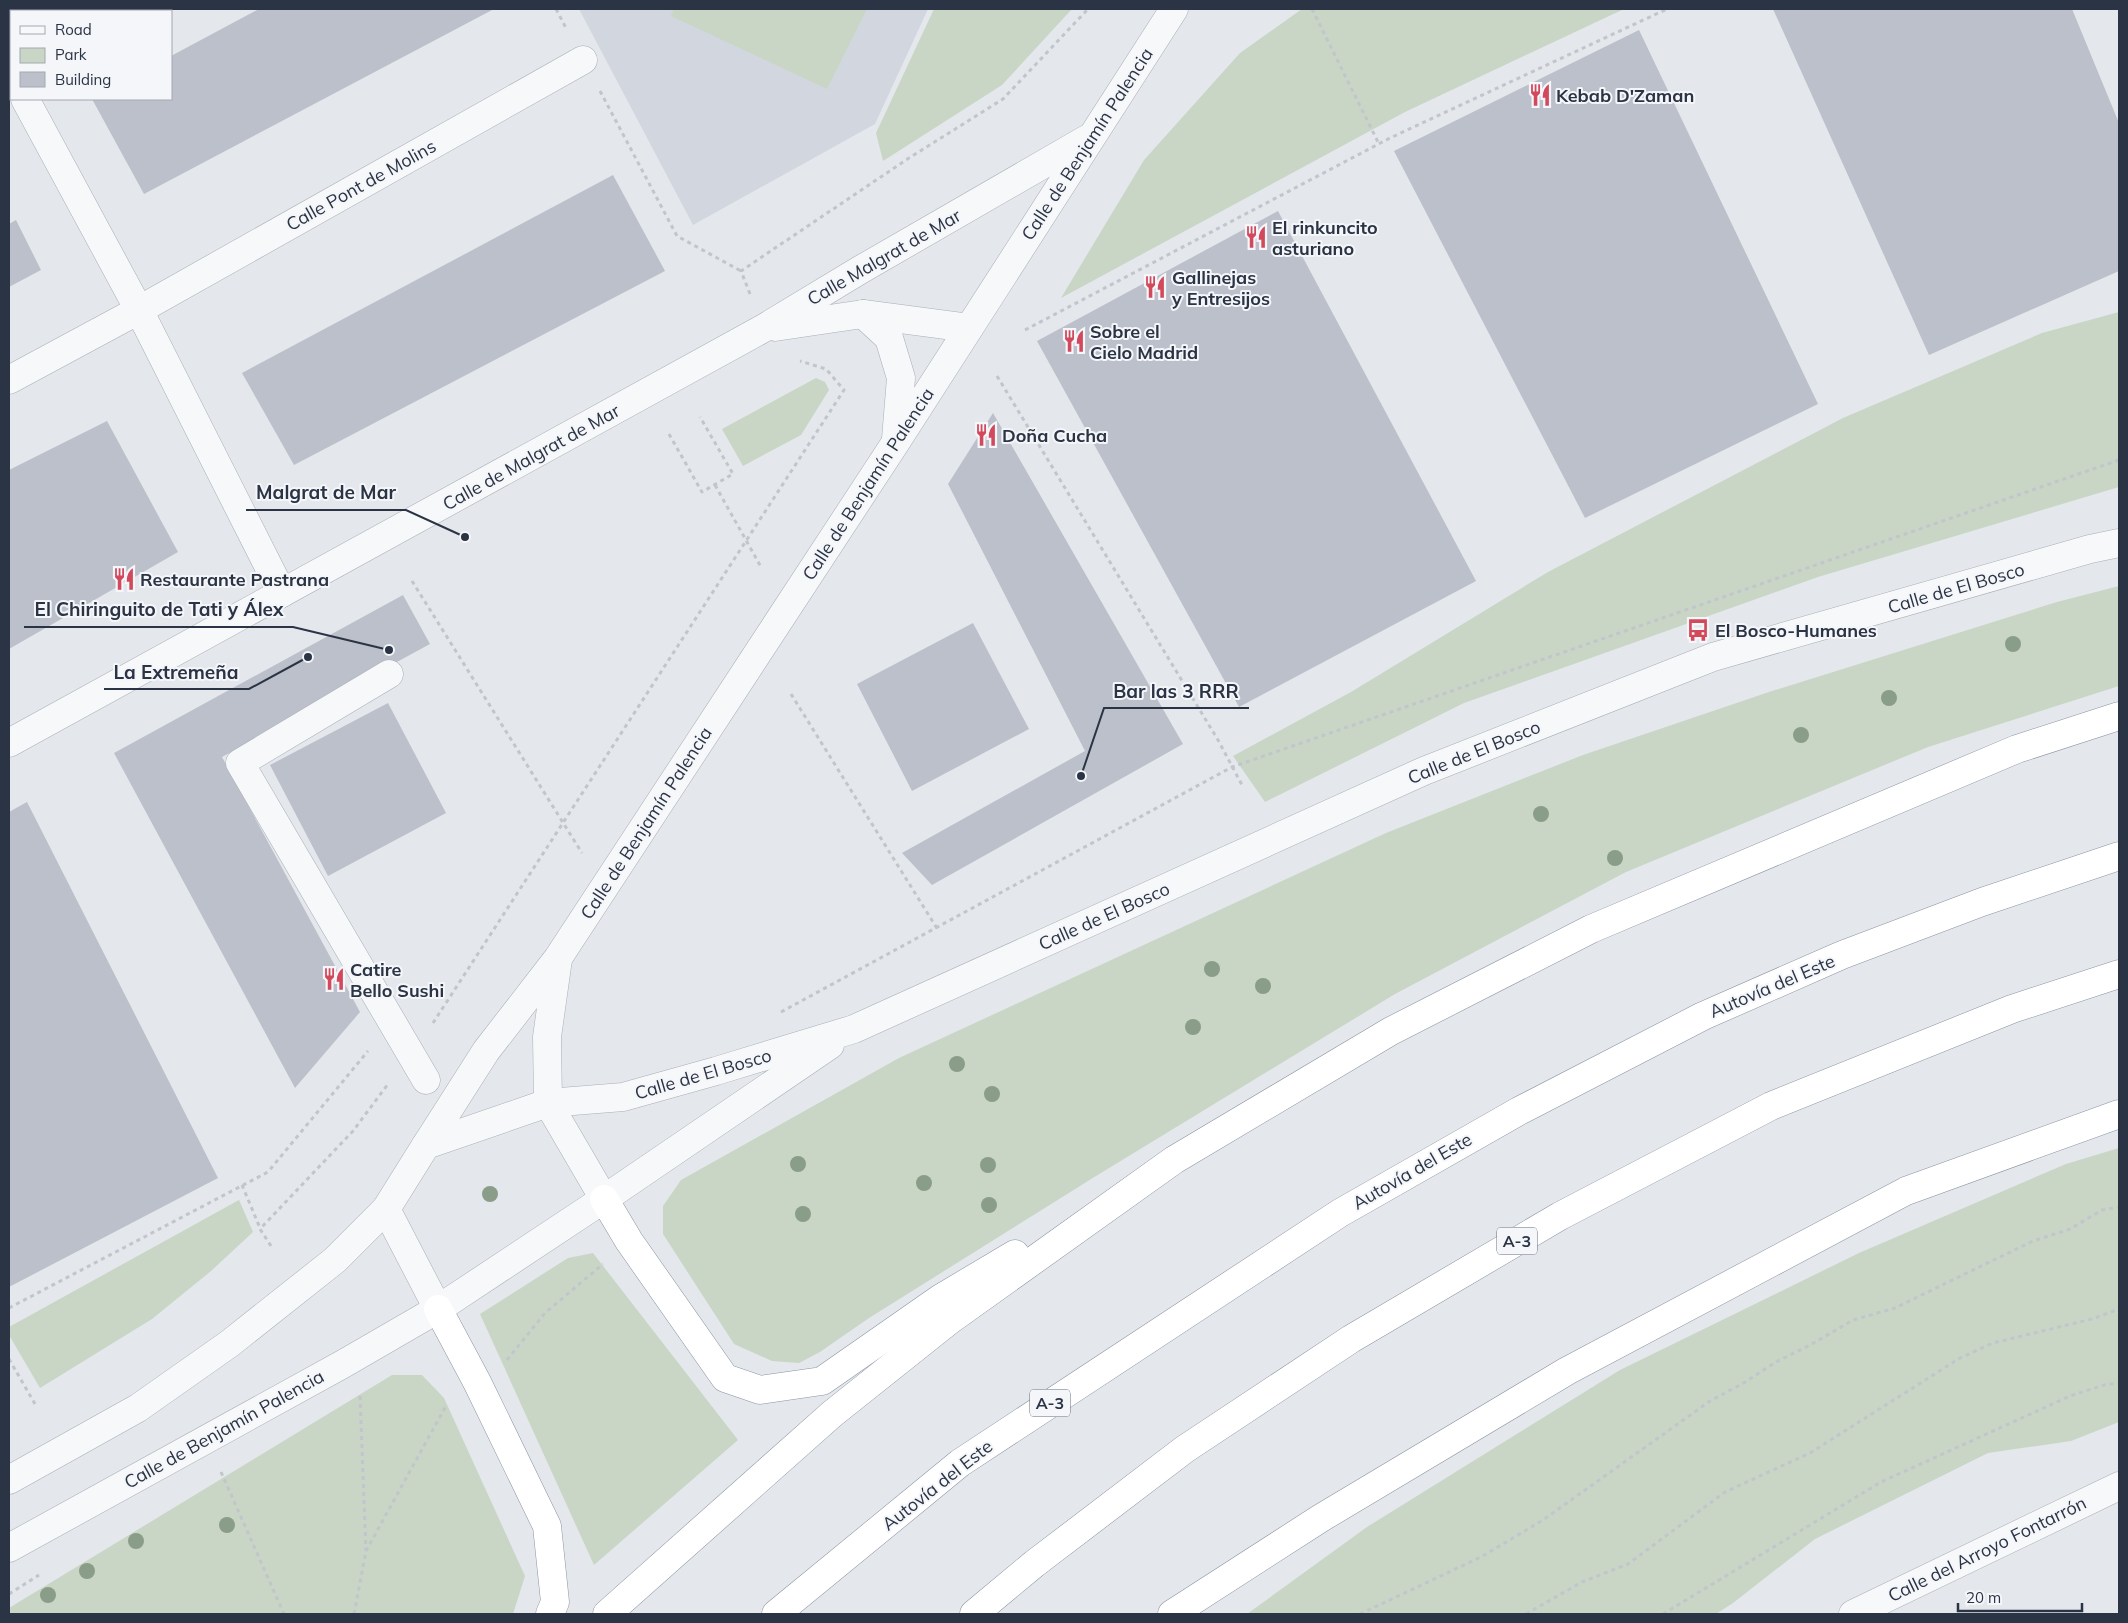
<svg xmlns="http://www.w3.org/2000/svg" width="2128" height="1623" viewBox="0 0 2128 1623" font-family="Mulish,sans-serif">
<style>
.built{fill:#d2d6de}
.green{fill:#c9d6c5}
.building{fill:#bbc0ca}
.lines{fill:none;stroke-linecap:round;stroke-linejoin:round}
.minor-casing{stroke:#a9aeb7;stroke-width:29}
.highway-casing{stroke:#8b94a3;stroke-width:29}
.path{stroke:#c2c5cb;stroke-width:3;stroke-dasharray:4 4;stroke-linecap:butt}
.minor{stroke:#f7f8fa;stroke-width:28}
.highway{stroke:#fff;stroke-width:28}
.tree{fill:#899d89}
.labels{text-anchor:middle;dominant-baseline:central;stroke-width:4;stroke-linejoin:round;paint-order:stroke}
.shield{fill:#f4f6f9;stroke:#676e7b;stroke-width:1}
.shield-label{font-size:16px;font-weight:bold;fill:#2b3445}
.poi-label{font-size:18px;font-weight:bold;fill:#2b3445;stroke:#f4f6f9;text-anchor:start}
.street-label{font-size:18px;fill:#2b3445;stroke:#f4f6f9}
.leader{fill:none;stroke:#2b3445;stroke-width:2}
.callout-dot{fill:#2b3445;stroke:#f4f6f9;stroke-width:2}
.callout-label{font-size:19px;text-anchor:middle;font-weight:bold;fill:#2b3445;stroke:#f4f6f9;stroke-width:4;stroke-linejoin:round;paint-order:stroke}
</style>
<rect width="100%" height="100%" fill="#e4e7ec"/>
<polygon class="built" points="579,9 928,9 875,124 693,225"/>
<g class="green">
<polygon points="674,9 867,9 827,89 671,16"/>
<polygon points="934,9 1072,9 1002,85 883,161 876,133"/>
<polygon points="1302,9 1624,9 1405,112 1061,298 1144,160 1240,53"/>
<polygon points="2119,312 2119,487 1818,577 1464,703 1265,802 1233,756 1351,692 1548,572 1843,418 2042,333"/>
<polygon points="816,378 825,382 829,390 801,435 743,466 722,429"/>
<polygon points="2119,586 2119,686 1928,747 1626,872 1395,994 1096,1176 869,1318 820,1352 799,1363 772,1361 734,1344 663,1234 663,1206 681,1180 899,1058 1386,833 1583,755 1769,692 2057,602"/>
<polygon points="2119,1148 2119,1422 2071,1441 1988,1453 1815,1539 1733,1603 1716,1614 1247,1614 1367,1527 1620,1370 1859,1253 2066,1164"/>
<polygon points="239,1200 253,1232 211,1271 152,1319 40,1388 9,1335 9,1327"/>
<polygon points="593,1253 738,1440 594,1565 480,1314 568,1258"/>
<polygon points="392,1375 422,1375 444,1398 525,1576 513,1614 9,1614 9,1608"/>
</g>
<g class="building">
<polygon points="259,9 494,9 144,194 92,99 171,99 171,56"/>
<polygon points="1773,9 2072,9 2119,123 2119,271 1929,355"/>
<polygon points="1639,30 1818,404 1585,518 1394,151"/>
<polygon points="613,175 665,271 294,465 242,373"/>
<polygon points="1278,211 1476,581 1239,707 1037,341"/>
<polygon points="16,220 41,270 9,287 9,224"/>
<polygon points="993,413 1183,744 932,885 902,853 1085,751 948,484"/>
<polygon points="107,421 178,552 9,649 9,470"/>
<polygon points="403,595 430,644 222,757 360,1012 295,1088 114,753"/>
<polygon points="973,623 1029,729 912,791 857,684"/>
<polygon points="388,703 446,813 328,876 270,765"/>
<polygon points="27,802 218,1178 9,1287 9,812"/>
</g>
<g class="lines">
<defs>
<g id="minor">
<polyline points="46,11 50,9"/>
<polyline points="9,31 11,30"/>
<polyline points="9,69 11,73"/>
<polyline points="25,99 139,310 282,593"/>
<polyline points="863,314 889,338 901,378 896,439"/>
<polyline points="775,327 863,314 969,328"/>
<polyline points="9,380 139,310 583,60"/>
<polyline points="389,674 240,763 426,1080"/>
<polyline points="9,743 764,328 860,270 1087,139"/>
<polyline points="558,959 547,1037 548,1103 604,1199"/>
<polyline points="426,1145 486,1051 558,958 896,442 1174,9"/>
<polyline points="386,1209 438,1309"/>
<polyline points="9,1480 138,1408 229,1344 335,1260 386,1209 426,1145 548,1103 623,1097 716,1071 854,1029 1424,771 1713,657 2090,549 2119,543"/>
<polyline points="9,1548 343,1364 438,1309 604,1199 830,1045"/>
<polyline points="1853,1614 2119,1486"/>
</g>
<g id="highway">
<polyline points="604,1199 629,1241 725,1378 760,1390 822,1381 941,1298 1015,1254"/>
<polyline points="438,1309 477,1382 547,1526 555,1602 550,1614"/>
<polyline points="607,1614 832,1414 950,1320 1174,1160 1391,1031 1591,929 2017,749 2119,716"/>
<polyline points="776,1614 960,1463 1340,1213 1519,1111 1703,1016 1842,955 1982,902 2119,856"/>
<polyline points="974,1614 1034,1564 1185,1449 1351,1339 1560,1216 1771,1106 2012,1009 2119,974"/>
<polyline points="1172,1614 1321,1518 1567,1371 1906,1191 2119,1114"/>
</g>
</defs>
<use href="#minor" class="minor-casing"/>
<use href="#highway" class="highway-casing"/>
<g class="path">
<polyline points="556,9 566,28"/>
<polyline points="1312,9 1379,144"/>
<polyline points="600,91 677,236 741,271"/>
<polyline points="750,294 741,271 909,158 1003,99 1088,9"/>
<polyline points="1025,330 1390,138 1667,9"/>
<polyline points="997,376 1218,740 1242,785"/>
<polyline points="669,434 702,492 733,474 700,417"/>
<polyline points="715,485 761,567"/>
<polyline points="412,581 582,853"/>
<polyline points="791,694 938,930"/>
<polyline points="781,1012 1232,767 2119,460"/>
<polyline points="433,1023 844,390 826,369 800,361"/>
<polyline points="242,1185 260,1228"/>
<polyline points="271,1246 260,1229 353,1131 388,1084"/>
<polyline points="9,1308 268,1172 368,1051"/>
<polyline points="9,1359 35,1404"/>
<polyline points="507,1360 545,1313 603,1264"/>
<polyline points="360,1396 366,1551"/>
<polyline points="221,1472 284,1614"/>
<polyline points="9,1594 39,1575"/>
<polyline points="354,1614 366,1551 447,1404"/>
<polyline points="1360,1614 1481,1557 1543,1520 1710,1401 1742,1384 1776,1362 1812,1344 1853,1320 1895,1308 2033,1241 2070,1229 2102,1210 2119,1207"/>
<polyline points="1526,1614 1582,1582 1628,1564 1725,1492 1810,1453 1960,1358 1993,1343 2092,1319 2119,1309"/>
<polyline points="1663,1614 1881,1482 2070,1396 2107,1384 2119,1384"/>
</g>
<use href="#minor" class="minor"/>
<use href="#highway" class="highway"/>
</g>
<g class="tree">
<circle cx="2013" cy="644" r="8"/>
<circle cx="1889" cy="698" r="8"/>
<circle cx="1801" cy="735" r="8"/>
<circle cx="1541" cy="814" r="8"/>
<circle cx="1615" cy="858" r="8"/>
<circle cx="1212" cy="969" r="8"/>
<circle cx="1263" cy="986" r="8"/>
<circle cx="1193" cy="1027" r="8"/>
<circle cx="957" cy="1064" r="8"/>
<circle cx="992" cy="1094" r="8"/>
<circle cx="798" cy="1164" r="8"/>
<circle cx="988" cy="1165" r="8"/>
<circle cx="924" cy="1183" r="8"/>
<circle cx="490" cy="1194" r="8"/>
<circle cx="989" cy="1205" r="8"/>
<circle cx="803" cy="1214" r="8"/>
<circle cx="227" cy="1525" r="8"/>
<circle cx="136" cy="1541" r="8"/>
<circle cx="87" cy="1571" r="8"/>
<circle cx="48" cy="1595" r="8"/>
</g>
<defs>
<symbol id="restaurant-bare" viewBox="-9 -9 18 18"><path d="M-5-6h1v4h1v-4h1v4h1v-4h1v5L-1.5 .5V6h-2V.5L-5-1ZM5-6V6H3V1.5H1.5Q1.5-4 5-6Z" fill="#d1495b" stroke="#f4f6f9" stroke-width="2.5" paint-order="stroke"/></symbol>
<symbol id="bus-bare" viewBox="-9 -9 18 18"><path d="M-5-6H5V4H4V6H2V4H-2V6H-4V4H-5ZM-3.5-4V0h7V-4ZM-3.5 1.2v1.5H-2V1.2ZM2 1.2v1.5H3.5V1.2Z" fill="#d1495b" stroke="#f4f6f9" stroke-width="2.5" paint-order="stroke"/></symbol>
</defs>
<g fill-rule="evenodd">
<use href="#restaurant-bare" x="1524" y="79" width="32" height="32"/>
<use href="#restaurant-bare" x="1240" y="221" width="32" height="32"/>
<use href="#restaurant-bare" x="1139" y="271" width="32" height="32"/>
<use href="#restaurant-bare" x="1058" y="325" width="32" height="32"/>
<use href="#restaurant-bare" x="970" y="419" width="32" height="32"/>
<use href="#restaurant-bare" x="108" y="563" width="32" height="32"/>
<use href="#bus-bare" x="1682" y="614" width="32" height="32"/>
<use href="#restaurant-bare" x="318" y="963" width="32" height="32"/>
</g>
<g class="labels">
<g class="shield">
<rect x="1497" y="1227.5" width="40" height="27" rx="4"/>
<rect x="1030" y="1389.5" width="40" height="27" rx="4"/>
</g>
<g class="shield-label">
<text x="1517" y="1241">A-3</text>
<text x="1050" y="1403">A-3</text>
</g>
<g class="poi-label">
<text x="1556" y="95">Kebab D'Zaman</text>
<text x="1272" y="227">El rinkuncito<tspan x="1272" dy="21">asturiano</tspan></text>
<text x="1172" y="277">Gallinejas<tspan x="1172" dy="21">y Entresijos</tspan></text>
<text x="1090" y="331">Sobre el<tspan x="1090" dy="21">Cielo Madrid</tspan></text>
<text x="1002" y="435">Doña Cucha</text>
<text x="140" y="579">Restaurante Pastrana</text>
<text x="1715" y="630">El Bosco-Humanes</text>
<text x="350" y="969">Catire<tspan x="350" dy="21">Bello Sushi</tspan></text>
</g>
<g class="street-label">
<text transform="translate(1087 144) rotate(-57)">Calle de Benjamín Palencia</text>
<text transform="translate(361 185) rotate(-29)">Calle Pont de Molins</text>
<text transform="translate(884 257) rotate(-30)">Calle Malgrat de Mar</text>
<text transform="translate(531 457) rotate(-29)">Calle de Malgrat de Mar</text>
<text transform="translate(868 484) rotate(-57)">Calle de Benjamín Palencia</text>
<text transform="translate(1956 588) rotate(-16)">Calle de El Bosco</text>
<text transform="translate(1474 752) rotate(-22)">Calle de El Bosco</text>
<text transform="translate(646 823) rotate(-57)">Calle de Benjamín Palencia</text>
<text transform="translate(1104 916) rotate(-24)">Calle de El Bosco</text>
<text transform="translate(1772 986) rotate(-23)">Autovía del Este</text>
<text transform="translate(703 1074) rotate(-16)">Calle de El Bosco</text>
<text transform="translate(1412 1171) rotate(-30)">Autovía del Este</text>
<text transform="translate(224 1429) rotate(-29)">Calle de Benjamín Palencia</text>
<text transform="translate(937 1485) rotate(-38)">Autovía del Este</text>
<text transform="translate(1987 1549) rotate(-26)">Calle del Arroyo Fontarrón</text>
</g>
</g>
<path class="leader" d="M465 537L406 510H246M389 650L293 627H24M308 657L249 689H104M1081 776L1104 708H1249"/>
<g class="callout-dot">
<circle cx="465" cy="537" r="5"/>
<circle cx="389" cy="650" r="5"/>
<circle cx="308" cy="657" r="5"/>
<circle cx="1081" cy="776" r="5"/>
</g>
<g class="callout-label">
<text x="326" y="499">Malgrat de Mar</text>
<text x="159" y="616">El Chiringuito de Tati y Álex</text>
<text x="176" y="679">La Extremeña</text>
<text x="1176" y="698">Bar las 3 RRR</text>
</g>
<rect width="2128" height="1623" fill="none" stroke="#2b3445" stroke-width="20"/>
<rect x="10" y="10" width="162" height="90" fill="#f4f6f9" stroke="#a4a8b1"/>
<rect x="20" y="26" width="25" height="8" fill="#f7f8fa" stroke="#a4a8b1"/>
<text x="55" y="35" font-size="15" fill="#2b3445">Road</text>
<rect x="20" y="48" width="25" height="15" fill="#c9d6c5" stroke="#a4a8b1"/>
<text x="55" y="60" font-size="15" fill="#2b3445">Park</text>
<rect x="20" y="72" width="25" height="15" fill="#bbc0ca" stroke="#a4a8b1"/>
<text x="55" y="85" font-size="15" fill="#2b3445">Building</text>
<path d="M1958 1603v8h124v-8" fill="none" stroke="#2b3445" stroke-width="2.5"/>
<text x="1966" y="1603" font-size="15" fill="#2b3445" stroke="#f4f6f9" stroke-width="4" paint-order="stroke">20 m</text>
</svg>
